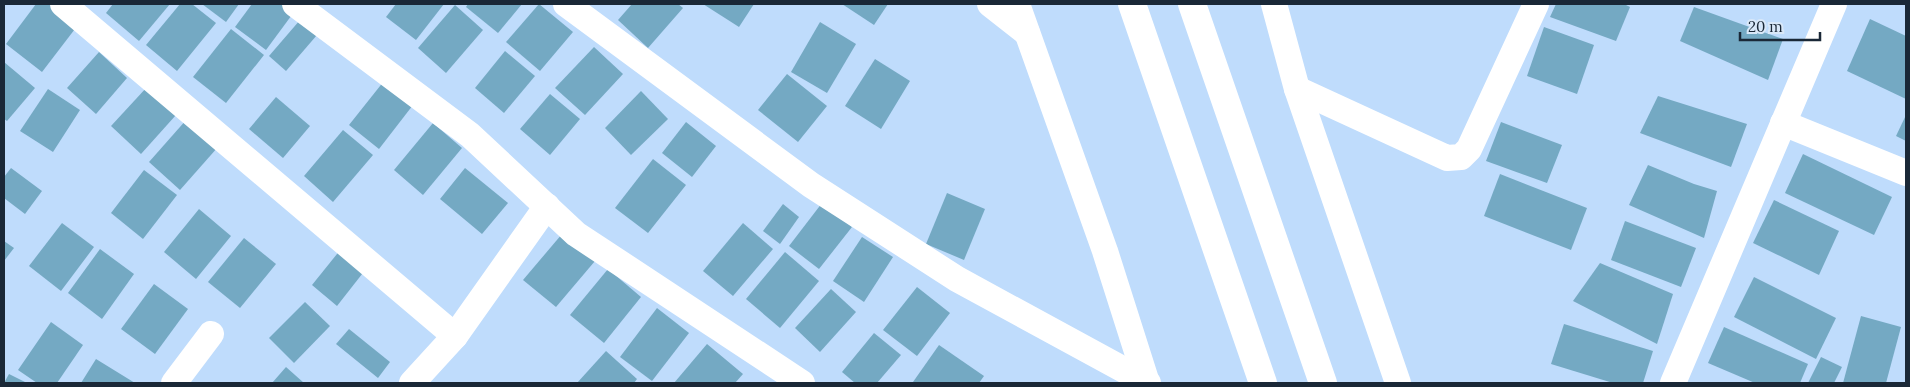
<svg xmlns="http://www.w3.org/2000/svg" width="1910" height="387" viewBox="0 0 1910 387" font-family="Lora,serif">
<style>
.building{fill:#74a9c3}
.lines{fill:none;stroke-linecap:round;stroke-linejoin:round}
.minor{stroke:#fff;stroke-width:26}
.highway{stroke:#fff;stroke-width:28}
</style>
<rect width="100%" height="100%" fill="#bfdcfc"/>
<g class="building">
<polygon points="36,4 50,4 78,25 42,72 6,44"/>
<polygon points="113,4 170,4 139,41 106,13"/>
<polygon points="180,4 192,4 216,23 177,71 146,45"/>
<polygon points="202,4 239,4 226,22"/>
<polygon points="252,4 291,4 297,8 266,50 235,27"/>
<polygon points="396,4 444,4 416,40 386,17"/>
<polygon points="468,4 522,4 498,33 466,7"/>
<polygon points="539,4 573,32 540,71 506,42"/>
<polygon points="632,4 678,4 683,8 648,48 618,20"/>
<polygon points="703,4 754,4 739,27"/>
<polygon points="842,4 888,4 874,25"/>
<polygon points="1556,4 1624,4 1630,7 1616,41 1550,17"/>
<polygon points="455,5 483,30 446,73 418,48"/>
<polygon points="1694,7 1783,39 1768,80 1680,41"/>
<polygon points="1870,19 1906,36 1906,99 1847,71"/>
<polygon points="300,20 317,35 286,71 269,56"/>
<polygon points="820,22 856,44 827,93 791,72"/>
<polygon points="1544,27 1594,45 1577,94 1527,76"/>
<polygon points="231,29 264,55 226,103 193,77"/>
<polygon points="594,47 623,74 585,115 555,88"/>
<polygon points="505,51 535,76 504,113 475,88"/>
<polygon points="99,52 127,78 96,114 67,88"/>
<polygon points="875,59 910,81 881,129 845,106"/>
<polygon points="4,62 35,88 7,121 4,119"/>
<polygon points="787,74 827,106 798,142 758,110"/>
<polygon points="384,81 413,105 379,149 349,125"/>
<polygon points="147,87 176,115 141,154 111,126"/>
<polygon points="48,89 80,110 53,152 20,131"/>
<polygon points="641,91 668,119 631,155 605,128"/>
<polygon points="550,94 580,119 550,155 520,129"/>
<polygon points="1658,96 1747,124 1731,167 1640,133"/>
<polygon points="276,97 310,126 283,158 249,129"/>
<polygon points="1906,115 1906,141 1896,136"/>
<polygon points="187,119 218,147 180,190 149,162"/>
<polygon points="686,122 716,146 692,177 662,153"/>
<polygon points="1501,122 1562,145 1547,183 1486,161"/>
<polygon points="433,123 462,148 423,195 394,170"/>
<polygon points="343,130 373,155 333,202 304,176"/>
<polygon points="1803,154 1892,197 1874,235 1785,193"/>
<polygon points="653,159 686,185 648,233 615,208"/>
<polygon points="1648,165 1694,184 1717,191 1704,238 1629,205"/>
<polygon points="11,168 42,191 25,214 4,198 4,177"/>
<polygon points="465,168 508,203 482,234 440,199"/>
<polygon points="144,170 177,195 143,239 111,213"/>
<polygon points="1500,174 1587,208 1571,250 1484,216"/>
<polygon points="947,193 985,209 964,260 926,244"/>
<polygon points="1774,200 1839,231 1819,275 1753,243"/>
<polygon points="822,203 852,227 819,269 789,246"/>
<polygon points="783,204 799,217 780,244 763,231"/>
<polygon points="199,209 231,236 196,279 164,252"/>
<polygon points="1625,221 1696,248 1681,287 1611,260"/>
<polygon points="62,223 94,247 61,291 29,266"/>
<polygon points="743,223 773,249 733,296 703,271"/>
<polygon points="562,234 595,261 556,307 523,280"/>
<polygon points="862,237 893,257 864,302 833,281"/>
<polygon points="244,238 276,264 240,308 208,282"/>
<polygon points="4,241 14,248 4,261"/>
<polygon points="100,249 134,274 102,319 68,293"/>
<polygon points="341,249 366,269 337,306 312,285"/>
<polygon points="785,252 819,281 780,328 746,299"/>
<polygon points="1600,263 1673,294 1657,344 1573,301"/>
<polygon points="608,269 641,297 604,343 570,315"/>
<polygon points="1754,277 1836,318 1816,359 1734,317"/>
<polygon points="154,284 188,309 155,354 121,329"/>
<polygon points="917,287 950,313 917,356 883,330"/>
<polygon points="831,289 856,312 820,352 795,328"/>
<polygon points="305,302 330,326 294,363 269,338"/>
<polygon points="657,308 689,333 652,381 620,357"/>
<polygon points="1861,316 1901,327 1886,383 1843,383"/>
<polygon points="51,322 83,345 57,383 37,383 18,370"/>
<polygon points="1564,324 1653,351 1643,383 1613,383 1551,364"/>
<polygon points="1724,327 1808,364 1800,383 1755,383 1708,363"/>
<polygon points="349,329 390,362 378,378 336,344"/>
<polygon points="874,333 901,355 877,383 855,383 842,372"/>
<polygon points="707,344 743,374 735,383 674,383"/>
<polygon points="939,345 984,376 979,383 913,382"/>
<polygon points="606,351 637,379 634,383 577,383"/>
<polygon points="1821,357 1842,367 1834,383 1808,383"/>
<polygon points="96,359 135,383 81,383"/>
<polygon points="286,367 304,383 272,383"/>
<polygon points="9,374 27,383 4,383"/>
</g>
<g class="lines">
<g class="minor">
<polyline points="63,4 455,336"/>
<polyline points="295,4 470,135 576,234 802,383"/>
<polyline points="566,4 811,185 957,279 1148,383"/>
<polyline points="990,4 1027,33"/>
<polyline points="1017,4 1105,251 1147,383"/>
<polyline points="1274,4 1297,89 1398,383"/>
<polyline points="1297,89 1447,158 1461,157 1469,149 1536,4"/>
<polyline points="1783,123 1906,173"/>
<polyline points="174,383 211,334"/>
<polyline points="412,383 455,336 547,206"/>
<polyline points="1673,383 1834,4"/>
</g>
<g class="highway">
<polyline points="1132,4 1263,383"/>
<polyline points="1192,4 1323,383"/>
</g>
</g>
<rect width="1910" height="387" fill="none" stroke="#1a2837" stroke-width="10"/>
<path d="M1740 32v8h80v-8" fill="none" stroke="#1a2837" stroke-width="2.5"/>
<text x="1748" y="32" font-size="15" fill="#1a2837" stroke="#d9e8f8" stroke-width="4" paint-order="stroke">20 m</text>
</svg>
